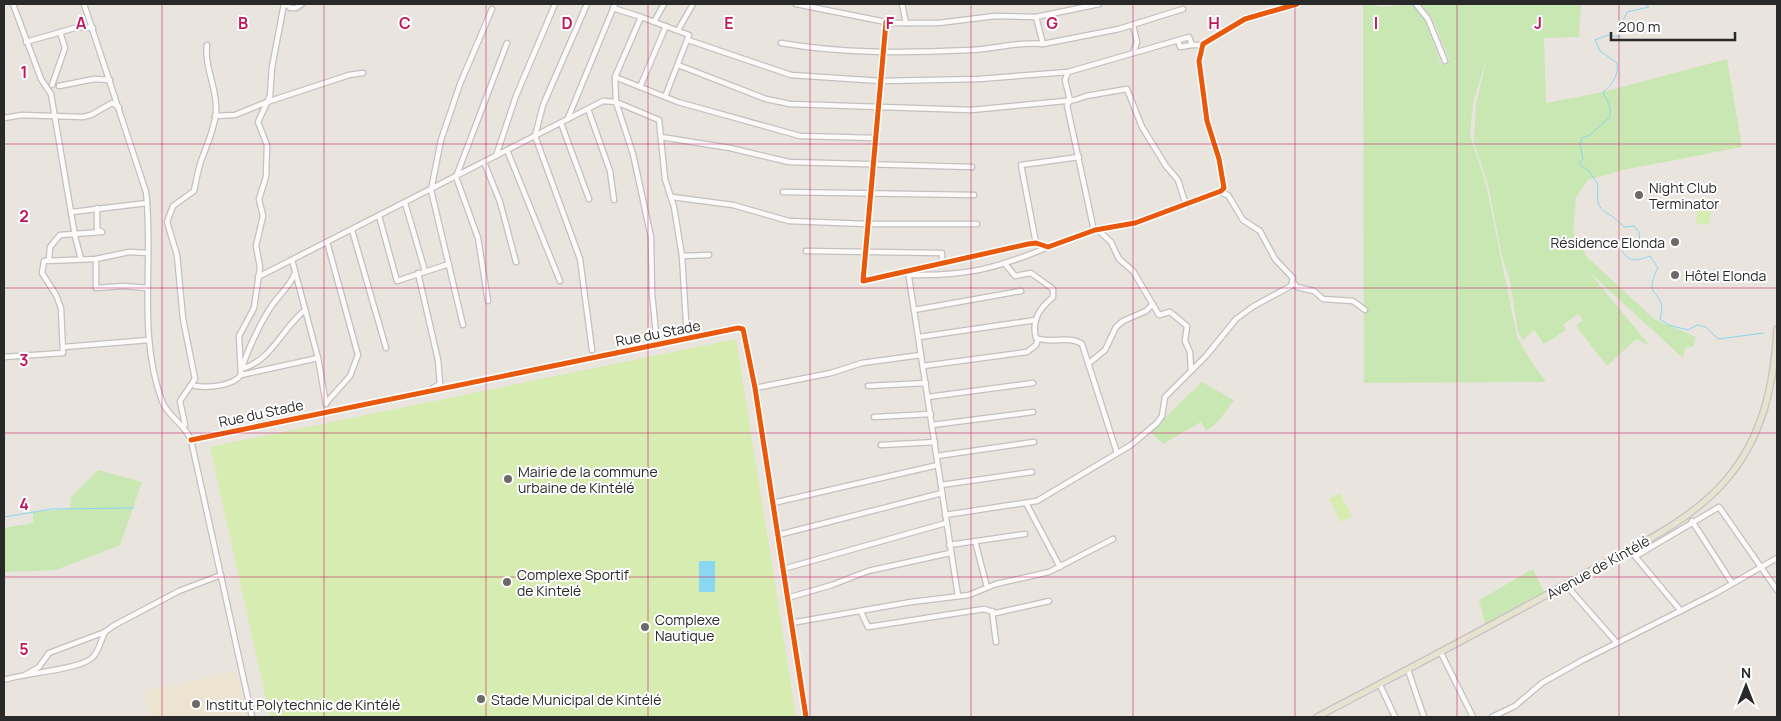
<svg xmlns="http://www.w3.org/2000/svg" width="1781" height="721" viewBox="0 0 1781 721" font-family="Manrope,sans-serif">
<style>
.education{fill:#ede3d1}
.green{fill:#c9e7b3}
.pitch{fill:#d6ecb0}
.water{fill:#8ad7f2}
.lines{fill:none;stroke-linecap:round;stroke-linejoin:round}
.stream{stroke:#8ad7f2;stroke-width:1}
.minor-casing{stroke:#c2c0c0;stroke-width:7}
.major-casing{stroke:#c4c3c0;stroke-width:8}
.minor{stroke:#fcfbfa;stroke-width:4.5}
.major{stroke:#e8e2d1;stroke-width:5.5}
.cycleway-casing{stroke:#fff;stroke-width:8}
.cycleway{stroke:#e8590c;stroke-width:5}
.grid{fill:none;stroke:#c2185b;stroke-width:1;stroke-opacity:0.55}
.poi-dot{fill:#6c6a68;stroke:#fff;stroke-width:2}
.labels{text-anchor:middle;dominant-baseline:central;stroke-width:4;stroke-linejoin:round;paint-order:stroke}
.poi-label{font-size:14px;fill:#292929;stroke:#fff;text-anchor:start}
.street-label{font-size:14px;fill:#292929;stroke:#fff}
.grid-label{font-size:16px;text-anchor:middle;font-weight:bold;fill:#c2185b;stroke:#fff;stroke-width:4;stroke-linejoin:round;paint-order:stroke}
</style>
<rect width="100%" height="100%" fill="#e9e4de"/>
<polygon class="education" points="236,670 248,717 150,717 144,692"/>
<g class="green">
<polygon points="1363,4 1383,7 1410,4 1415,7 1424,18 1441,64 1448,65 1449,59 1433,20 1421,4 1581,4 1579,37 1544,38 1546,103 1603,92 1727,59 1742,147 1623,170 1588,180 1576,197 1573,232 1587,257 1654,319 1696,337 1694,346 1685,348 1683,358 1589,272 1650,346 1636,339 1607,366 1576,326 1583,320 1578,314 1563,325 1566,330 1544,344 1534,330 1523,340 1518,332 1510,281 1502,256 1488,184 1474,143 1476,104 1487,57 1473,103 1470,135 1486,184 1517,337 1532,363 1546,382 1364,383"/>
<polygon points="1202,382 1234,400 1218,422 1206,431 1201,422 1163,444 1150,432"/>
<polygon points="98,470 142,482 120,545 56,570 4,572 4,528 33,523 33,512 70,509 71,497"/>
<polygon points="1533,569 1544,592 1485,624 1479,600"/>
</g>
<g class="pitch">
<polygon points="1698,199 1712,201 1709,225 1696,223"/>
<polygon points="736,339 796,717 270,717 210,447"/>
<polygon points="1340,493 1352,516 1341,522 1329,499"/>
</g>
<rect class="water" x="699" y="561" width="16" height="31"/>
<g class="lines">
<g class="stream">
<path d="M1646,4L1649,7L1627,12L1618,32L1620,37L1608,35L1595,40L1600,51L1617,63C1619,75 1612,85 1603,92L1610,107V117L1590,135L1582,138L1580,144L1583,159L1579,164L1588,170L1598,184C1595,217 1605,206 1624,227L1634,226L1639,232L1640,242L1625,246L1622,251C1630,264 1638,260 1650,256L1658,268C1640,301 1669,288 1660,319L1669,325L1688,330L1697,325L1706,327L1718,339L1764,333"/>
<polyline points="4,517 52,509 134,508"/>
</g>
<defs>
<g id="minor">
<polyline points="13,4 41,79 51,94 75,236 81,259"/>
<path d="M84,4L146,192C154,261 137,333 162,401C167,416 185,424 191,440L252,717"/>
<polyline points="286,4 290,8 296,8 302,4"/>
<polyline points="587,4 543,105 535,136 580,259 592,350"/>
<polyline points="796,4 891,23 939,23 995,16 1036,17 1099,4"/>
<polyline points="902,4 906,23"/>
<polyline points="1416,4 1428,19 1445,61"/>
<polyline points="613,8 641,17"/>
<polyline points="1036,17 1043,44"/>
<polyline points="654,22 664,4"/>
<polyline points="886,22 863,281 1028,244 1036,243 1048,247 1095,230 1135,223 1221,191 1224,188 1219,159 1207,121 1199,61 1203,44 1245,19 1297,4"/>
<polyline points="678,30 693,4"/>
<polyline points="688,40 791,75 881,81 979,79 1068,72 1189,37 1192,45 1202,45"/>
<polyline points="1178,40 1180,47 1192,45"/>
<polyline points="26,42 78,27 93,28"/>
<path d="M781,43C844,54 908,53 971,50C995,49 1020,41 1043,44L1119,29L1183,9"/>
<polyline points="1133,53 1137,42 1133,25"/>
<polyline points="678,65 766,99 790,104 971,110 1075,100 1086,96 1127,89 1142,127 1166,166 1178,180 1184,199 1188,204"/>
<polyline points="1068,72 1065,80 1070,101 1067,105 1094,231"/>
<polyline points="615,77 678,102 800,136 875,138"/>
<polyline points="52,85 65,48 60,32"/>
<polyline points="59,86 94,79 110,80"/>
<polyline points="640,87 666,26"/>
<polyline points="588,109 610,171 614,200"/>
<polyline points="215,116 235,115 267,102 349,75 363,73"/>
<polyline points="4,118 22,115 83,117 91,115 112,103 119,107"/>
<polyline points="568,118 615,4"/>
<polyline points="561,123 589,199"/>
<polyline points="661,137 730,148 789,162 972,167"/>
<polyline points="507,150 560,281"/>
<polyline points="496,156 516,96 555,4"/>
<polyline points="484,162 500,202 516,262"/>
<polyline points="783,192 974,195"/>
<polyline points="672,197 733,205 789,221 867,224 977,224"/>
<polyline points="405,203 425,271"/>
<polyline points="72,212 147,203"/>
<polyline points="379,216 397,281 449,264"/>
<polyline points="352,230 386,348"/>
<polyline points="1099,231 1111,242 1119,259 1133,271 1159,315 1170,312 1187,326 1185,341 1190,352 1191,370"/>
<polyline points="1036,243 1021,165 1079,157"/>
<polyline points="806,251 942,253 942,262"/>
<polyline points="682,256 709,255"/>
<polyline points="96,259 96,288 123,286 147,288"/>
<polyline points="49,260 50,247 60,235 102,232 97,229 97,208"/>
<polyline points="292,260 318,358 326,404"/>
<path d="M1006,265L1015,276L1031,273L1053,289V297C1040,308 1031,320 1036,338C1052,344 1069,335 1082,344L1117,453"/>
<polyline points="908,271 958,596"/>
<polyline points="418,273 438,360 440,384 433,388"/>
<path d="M909,275C966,276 996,269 1048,247"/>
<polyline points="258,277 603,101 616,102 659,120 665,179 674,207 682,256 687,338"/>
<polyline points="1293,282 1297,287 1314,291 1323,299 1353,301 1365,310"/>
<polyline points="488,301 478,238 456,177 507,43"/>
<polyline points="914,310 1021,291"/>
<polyline points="463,325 431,190 441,140 460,84 492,9"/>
<polyline points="919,337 1036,320"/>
<polyline points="657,344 652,293 651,237 633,154 616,102 615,77 641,17 689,35 665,97"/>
<polyline points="64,347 149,340"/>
<polyline points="4,357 63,353 61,308 56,295 42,273 44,261 96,259 129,252 148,253"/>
<polyline points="1088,364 1105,350 1116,327 1123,321 1146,311 1153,304"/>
<polyline points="923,366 1027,352 1036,345 1038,339"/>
<path d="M242,368C247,351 262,319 273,304C281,293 290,286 295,273"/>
<path d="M241,369C272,361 282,328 305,310"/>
<polyline points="241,375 318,358"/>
<path d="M195,386C208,388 233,386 241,375L239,336L254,308L260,267L256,246L263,216L259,199L266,177L267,145L258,122L270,96L272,67L284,4"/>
<polyline points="868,386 926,383"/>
<polyline points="755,388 831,373 862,363 921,355"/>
<polyline points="928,397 1033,383"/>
<polyline points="326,403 350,376 358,355 327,242"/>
<polyline points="874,417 931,414"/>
<path d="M185,425L180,401L195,379L183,319L177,255L167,222L173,206L194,191C196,181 198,170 201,161C207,145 214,130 216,113C218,89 204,68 207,45"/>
<polyline points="932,425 1033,412"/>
<polyline points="191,440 738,328 743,329 755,388 806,717"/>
<polyline points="881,445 935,442"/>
<polyline points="937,456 1034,442"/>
<polyline points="941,485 1032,472"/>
<polyline points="773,503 938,465"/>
<polyline points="1026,503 1060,567"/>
<polyline points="945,515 1037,501 1131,445 1157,423 1162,416 1165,397 1206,356 1236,319 1254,306 1291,286 1293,278 1275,259 1260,231 1243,220 1228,195 1219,192"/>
<polyline points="1692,521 1732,583"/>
<polyline points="778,535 942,493"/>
<polyline points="975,541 987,587"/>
<polyline points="949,545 1025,534"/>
<polyline points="1629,549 1681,611"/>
<polyline points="1636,556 1719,507 1777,590"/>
<polyline points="783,569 946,523"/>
<polyline points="1566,585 1617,643"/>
<polyline points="787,598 832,585 868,571 950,553"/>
<polyline points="992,611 996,642"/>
<polyline points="861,612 868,627 984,609 996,613 1049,601"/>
<polyline points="791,623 911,602 969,595 996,584 1049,572 1113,539"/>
<polyline points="1441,653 1473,717"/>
<polyline points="1408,670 1424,717"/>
<polyline points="25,675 39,667 49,653 105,632 113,626 179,591 221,575"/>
<path d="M4,680C23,673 81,670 93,657C99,651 101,640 105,632"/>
<polyline points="1380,685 1395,717"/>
<polyline points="1492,717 1515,706 1542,683 1583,660 1716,593 1777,558"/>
</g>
<path id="major" d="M1317,717C1408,669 1499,622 1588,572C1636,546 1690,522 1726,480C1763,437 1774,384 1777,329"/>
</defs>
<use href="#minor" class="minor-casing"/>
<use href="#major" class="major-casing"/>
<use href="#minor" class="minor"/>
<use href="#major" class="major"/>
<defs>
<g id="cycleway">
<polyline points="886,22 863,281 1028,244 1036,243 1048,247 1095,230 1135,223 1221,191 1224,188 1219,159 1207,121 1199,61 1203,44 1245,19 1297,4"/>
<polyline points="191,440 738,328 743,329 755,388 806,717"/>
</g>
</defs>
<use href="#cycleway" class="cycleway-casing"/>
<use href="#cycleway" class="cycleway"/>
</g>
<path class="grid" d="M162,4V717M324,4V717M486,4V717M648,4V717M810,4V717M971,4V717M1133,4V717M1295,4V717M1457,4V717M1619,4V717M4,144H1777M4,288H1777M4,433H1777M4,577H1777"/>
<g class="poi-dot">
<circle cx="1639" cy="195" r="5"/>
<circle cx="1675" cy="242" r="5"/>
<circle cx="1675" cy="275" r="5"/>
<circle cx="508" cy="479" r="5"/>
<circle cx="507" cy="582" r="5"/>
<circle cx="645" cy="627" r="5"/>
<circle cx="481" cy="699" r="5"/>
<circle cx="196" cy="704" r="5"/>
</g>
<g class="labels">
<g class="poi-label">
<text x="1649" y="187">Night Club<tspan x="1649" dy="16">Terminator</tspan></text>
<text x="1665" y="242" text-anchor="end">Résidence Elonda</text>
<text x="1685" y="275">Hôtel Elonda</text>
<text x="518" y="471">Mairie de la commune<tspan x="518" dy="16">urbaine de Kintélé</tspan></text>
<text x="517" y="574">Complexe Sportif<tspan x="517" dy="16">de Kintelé</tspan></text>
<text x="655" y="619">Complexe<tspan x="655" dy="16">Nautique</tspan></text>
<text x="491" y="699">Stade Municipal de Kintélé</text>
<text x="206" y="704">Institut Polytechnic de Kintélé</text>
</g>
<g class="street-label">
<text transform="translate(658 333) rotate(-11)">Rue du Stade</text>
<text transform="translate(261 413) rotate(-12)">Rue du Stade</text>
<text transform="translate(1598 567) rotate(-29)">Avenue de Kintélé</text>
</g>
</g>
<g class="grid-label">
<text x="81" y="29">A</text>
<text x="243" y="29">B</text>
<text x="405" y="29">C</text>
<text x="567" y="29">D</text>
<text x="729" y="29">E</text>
<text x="890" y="29">F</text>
<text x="1052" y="29">G</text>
<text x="1214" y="29">H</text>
<text x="1376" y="29">I</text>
<text x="1538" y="29">J</text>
<text x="24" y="78">1</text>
<text x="24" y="222">2</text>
<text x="24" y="366">3</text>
<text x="24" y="510">4</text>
<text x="24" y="655">5</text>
</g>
<rect width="1781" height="721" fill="none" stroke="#292929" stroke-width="10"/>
<g transform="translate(1746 686)" stroke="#ffffff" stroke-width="4" paint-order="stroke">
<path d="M0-4L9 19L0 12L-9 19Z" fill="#292929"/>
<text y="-8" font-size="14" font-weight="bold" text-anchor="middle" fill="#292929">N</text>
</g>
<path d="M1611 32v8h124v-8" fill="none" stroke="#292929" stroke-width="2.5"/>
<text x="1618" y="32" font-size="15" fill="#292929" stroke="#ffffff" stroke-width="4" paint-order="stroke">200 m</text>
</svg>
